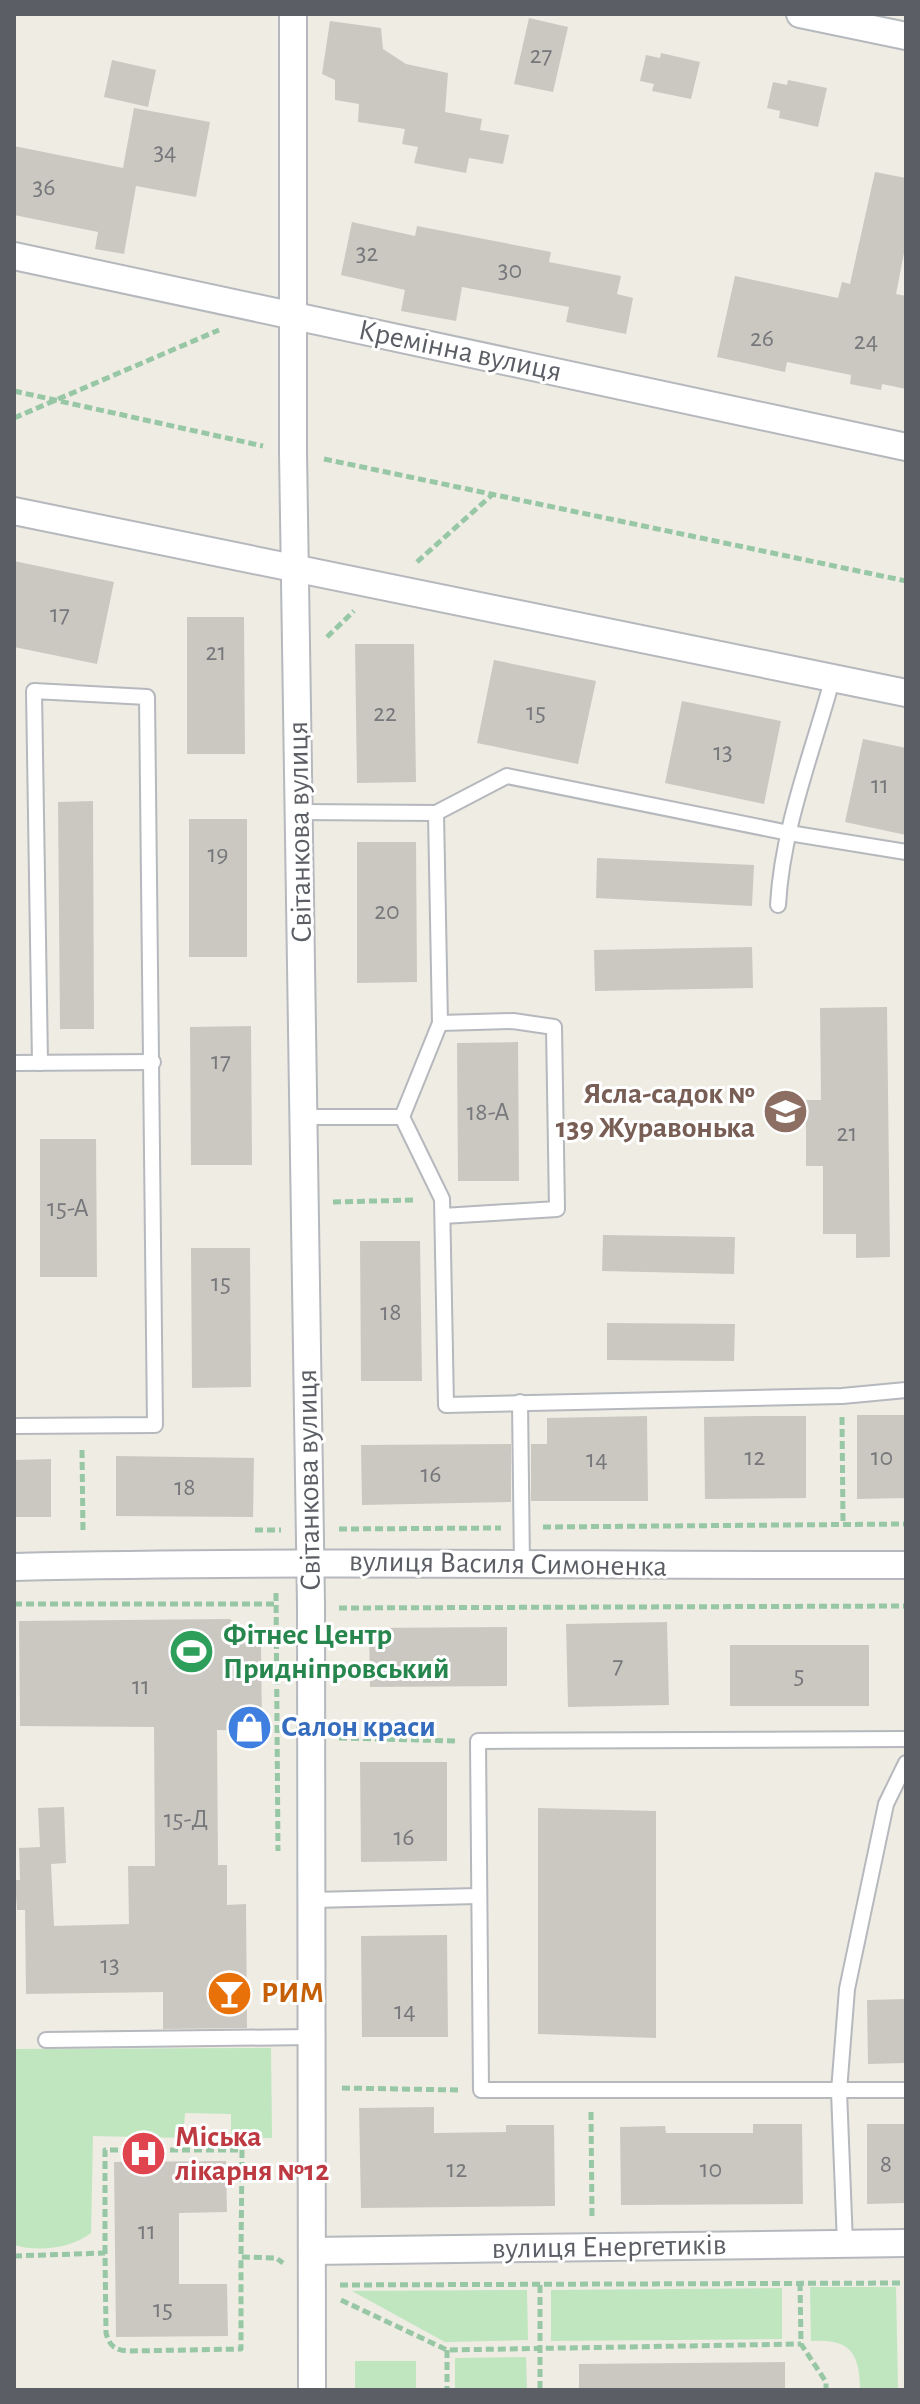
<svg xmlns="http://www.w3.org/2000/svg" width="920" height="2404" viewBox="0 0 920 2404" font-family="'Alegreya Sans',sans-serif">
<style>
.green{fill:#bfe6bf}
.building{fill:#cbc8c2}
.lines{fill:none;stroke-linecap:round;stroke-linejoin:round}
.service-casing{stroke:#b5b8bd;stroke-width:18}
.minor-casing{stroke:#b5b8bd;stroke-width:30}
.path{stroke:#98c7a6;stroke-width:5;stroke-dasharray:8 4;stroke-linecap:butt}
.service{stroke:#fff;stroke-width:14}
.minor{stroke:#fff;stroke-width:26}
.labels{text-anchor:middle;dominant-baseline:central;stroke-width:6;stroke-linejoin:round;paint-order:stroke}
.number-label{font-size:26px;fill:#77787c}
.street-label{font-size:30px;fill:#5b5e64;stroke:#fff}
.education-label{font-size:30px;font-weight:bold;fill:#785e54;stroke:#fff;text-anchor:end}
.leisure-label{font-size:30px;font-weight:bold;fill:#27864d;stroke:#fff;text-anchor:start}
.shop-label{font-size:30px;font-weight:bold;fill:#366cbe;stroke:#fff;text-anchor:start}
.food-label{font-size:30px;font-weight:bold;fill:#c56008;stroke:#fff;text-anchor:start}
.health-label{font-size:30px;font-weight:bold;fill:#be3a42;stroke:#fff;text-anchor:start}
</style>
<rect width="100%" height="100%" fill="#eeece3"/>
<g class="green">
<path d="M271,2048L272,2138L231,2137V2114L185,2113L183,2138L93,2136L91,2233C70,2249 38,2252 14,2245V2049Z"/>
<path d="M810,2287H896L898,2390H860C860,2353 850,2338 811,2341Z"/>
<polygon points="782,2288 782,2339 551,2341 551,2290"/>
<polygon points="527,2290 528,2340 445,2342 352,2291"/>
<polygon points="526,2357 527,2390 455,2390 455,2358"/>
<rect x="355" y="2361" width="61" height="29"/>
</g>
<g class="building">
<polygon points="529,18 568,27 553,92 514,84"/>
<polygon points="330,21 381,28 383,49 406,64 448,73 445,112 482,119 480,130 509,135 503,164 469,158 466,173 414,163 418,147 402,144 405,129 358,122 359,104 335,100 335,80 322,74"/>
<polygon points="661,53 700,62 691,99 652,91 654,84 640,81 646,55 660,58"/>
<polygon points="112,60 156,70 148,107 104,97"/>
<polygon points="788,80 827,88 818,127 779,118 780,111 767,108 773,82 787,85"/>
<polygon points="134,108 210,122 196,197 136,186 124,254 95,249 98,232 14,215 14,146 123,168"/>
<polygon points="875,172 906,178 906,243 896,294 906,296 906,389 882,384 881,390 850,384 851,375 787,362 785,372 717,357 735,276 838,298 842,282 850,284"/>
<polygon points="352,222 415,236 417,226 551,252 549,262 621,276 617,294 633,298 626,334 566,322 569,307 462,287 456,321 401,311 405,290 341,275"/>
<polygon points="14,561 114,582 97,664 14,647"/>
<polygon points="187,617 244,617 245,754 187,754"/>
<polygon points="355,644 414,644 416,782 357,783"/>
<polygon points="494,660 596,681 578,764 477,743"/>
<polygon points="682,701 781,721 764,804 665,783"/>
<polygon points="863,739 906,748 906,835 845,822"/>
<polygon points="93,801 94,1029 60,1029 58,802"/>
<rect x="189" y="819" width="58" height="138"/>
<polygon points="357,842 416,842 417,982 357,983"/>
<polygon points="597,858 754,865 752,906 596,898"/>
<polygon points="752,947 753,988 595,991 594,950"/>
<polygon points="887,1007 890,1257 856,1258 856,1234 823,1234 823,1166 806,1166 806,1100 821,1100 820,1008"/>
<polygon points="251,1026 252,1165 191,1165 190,1027"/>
<polygon points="518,1042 519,1181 458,1181 457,1043"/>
<polygon points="40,1139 96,1139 97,1277 40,1277"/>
<polygon points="603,1235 735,1237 734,1274 602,1271"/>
<polygon points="360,1241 420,1241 422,1381 361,1381"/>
<polygon points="191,1248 250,1248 251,1387 192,1388"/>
<polygon points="607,1323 735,1324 734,1361 607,1360"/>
<polygon points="857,1415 906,1415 906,1498 857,1499"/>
<polygon points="647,1416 648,1501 531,1501 531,1444 547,1444 547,1418"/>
<polygon points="755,1416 806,1416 806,1498 705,1499 704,1417"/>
<polygon points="511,1444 511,1502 362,1505 361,1445"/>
<polygon points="116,1456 254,1458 253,1517 116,1516"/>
<polygon points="51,1459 51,1517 14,1517 14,1460"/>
<polygon points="229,1619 249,1629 261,1646 262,1731 217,1730 218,1865 227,1865 227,1905 246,1904 247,2028 163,2029 163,1992 26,1994 25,1910 17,1910 15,1880 20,1880 19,1848 40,1847 38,1808 64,1807 66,1863 51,1864 54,1926 129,1924 128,1866 155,1866 154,1727 20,1726 19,1621"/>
<polygon points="667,1622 669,1705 568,1707 566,1624"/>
<polygon points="507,1627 507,1686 370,1687 369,1628"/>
<rect x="730" y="1645" width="139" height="61"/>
<polygon points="360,1762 447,1762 447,1861 361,1862"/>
<polygon points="538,1808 656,1811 656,2038 538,2034"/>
<polygon points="447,1935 448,2037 362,2037 361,1936"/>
<polygon points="906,1999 906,2063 868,2064 867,2000"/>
<polygon points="434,2107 434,2133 506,2132 506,2125 554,2125 555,2206 361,2208 359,2108"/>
<polygon points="753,2124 802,2124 803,2204 621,2205 620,2127 665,2126 666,2133 753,2133"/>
<polygon points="867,2124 906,2124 906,2203 867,2204"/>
<polygon points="226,2161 227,2212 179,2213 179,2284 227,2284 228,2336 116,2337 114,2162"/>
<polygon points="785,2362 785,2390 579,2390 579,2364"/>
</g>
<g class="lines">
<defs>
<g id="service">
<polyline points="299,812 436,813"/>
<polyline points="906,852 789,833 507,776 436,813 440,1023 402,1117 442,1199 446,1405 842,1396 906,1390"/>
<path d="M778,905C782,828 813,751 833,677"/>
<polyline points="440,1023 513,1021 554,1027 557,1209 443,1216"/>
<polyline points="14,1063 153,1062"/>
<polyline points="304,1117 402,1117"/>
<polyline points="520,1402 522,1566"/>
<polyline points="14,1426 155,1425 147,697 34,691 40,1063"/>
<polyline points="906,1739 478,1741 481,2090 906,2090"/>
<polyline points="312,1900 478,1896"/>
<polyline points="46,2040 311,2037"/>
<polyline points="845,2244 839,2091 847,1989 886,1804 906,1763"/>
</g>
<g id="minor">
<polyline points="293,14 293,452 311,1605 312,2390"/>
<polyline points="800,14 906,36"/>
<polyline points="14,256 906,447"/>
<polyline points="14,511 906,693"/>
<path d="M14,1567C311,1560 609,1566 906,1565"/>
<polyline points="312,2251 906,2243"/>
</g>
</defs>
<use href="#service" class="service-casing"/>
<use href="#minor" class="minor-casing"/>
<g class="path">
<polyline points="14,391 263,446"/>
<polyline points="14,418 219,330"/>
<polyline points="324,459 906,581"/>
<polyline points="417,562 493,494"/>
<polyline points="327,637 354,611"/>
<polyline points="333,1202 415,1200"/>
<polyline points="842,1417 843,1524"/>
<polyline points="82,1450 83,1533"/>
<polyline points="543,1527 906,1524"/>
<polyline points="339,1529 501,1528"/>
<polyline points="255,1530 281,1530"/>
<polyline points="276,1593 278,1851"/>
<polyline points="14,1604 277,1604"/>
<polyline points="339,1608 906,1606"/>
<polyline points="339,1738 457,1741"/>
<polyline points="342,2088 460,2090"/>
<polyline points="591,2112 592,2218"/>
<polyline points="105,2253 105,2150 242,2150 241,2257"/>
<path d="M14,2256L105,2253L106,2333C110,2347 115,2350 129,2351L241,2349V2257L276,2258L283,2263"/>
<polyline points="800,2283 801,2344 826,2382 826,2390"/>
<polyline points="340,2285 906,2283"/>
<polyline points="540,2285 540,2390"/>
<polyline points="341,2300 447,2350 801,2344"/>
<polyline points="447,2350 447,2390"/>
</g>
<use href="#service" class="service"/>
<use href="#minor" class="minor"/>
</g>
<defs>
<symbol id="school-disc" viewBox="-11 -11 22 22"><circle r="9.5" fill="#8d6e63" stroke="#fff"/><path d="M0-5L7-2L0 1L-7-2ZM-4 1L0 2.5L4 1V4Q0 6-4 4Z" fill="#fff"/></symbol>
<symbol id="stadium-disc" viewBox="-11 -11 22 22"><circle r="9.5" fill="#2e9e5b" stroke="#fff"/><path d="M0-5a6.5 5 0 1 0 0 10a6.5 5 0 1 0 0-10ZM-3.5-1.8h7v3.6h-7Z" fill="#fff"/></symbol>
<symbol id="shop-disc" viewBox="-11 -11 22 22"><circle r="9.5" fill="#3f7fe0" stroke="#fff"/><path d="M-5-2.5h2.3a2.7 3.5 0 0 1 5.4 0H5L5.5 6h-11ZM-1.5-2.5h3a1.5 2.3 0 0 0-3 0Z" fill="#fff"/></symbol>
<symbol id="bar-disc" viewBox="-11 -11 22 22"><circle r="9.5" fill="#e8710a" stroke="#fff"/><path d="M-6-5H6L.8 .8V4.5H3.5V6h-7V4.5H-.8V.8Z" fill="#fff"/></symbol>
<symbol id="hospital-disc" viewBox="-11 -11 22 22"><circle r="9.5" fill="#e0444e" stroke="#fff"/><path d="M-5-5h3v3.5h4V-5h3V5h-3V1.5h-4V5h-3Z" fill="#fff"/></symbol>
</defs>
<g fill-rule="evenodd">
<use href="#school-disc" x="760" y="1086" width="51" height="51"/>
<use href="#stadium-disc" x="166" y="1626" width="51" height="51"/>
<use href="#shop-disc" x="224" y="1702" width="51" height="51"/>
<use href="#bar-disc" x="204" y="1968" width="51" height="51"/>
<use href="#hospital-disc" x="118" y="2128" width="51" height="51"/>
</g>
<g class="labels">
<g class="number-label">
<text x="541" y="55">27</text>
<text x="165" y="152">34</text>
<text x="44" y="187">36</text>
<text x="367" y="253">32</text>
<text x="510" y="270">30</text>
<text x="762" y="338">26</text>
<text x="866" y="341">24</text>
<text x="60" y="614">17</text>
<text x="216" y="652">21</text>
<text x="536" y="712">15</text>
<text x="385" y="713">22</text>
<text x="723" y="752">13</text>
<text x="880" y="785">11</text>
<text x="218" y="854">19</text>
<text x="387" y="911">20</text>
<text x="221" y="1061">17</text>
<text x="488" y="1112">18-А</text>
<text x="847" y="1133">21</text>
<text x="68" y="1208">15-А</text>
<text x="221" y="1283">15</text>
<text x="391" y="1312">18</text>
<text x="755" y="1457">12</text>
<text x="882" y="1457">10</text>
<text x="597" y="1459">14</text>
<text x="431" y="1474">16</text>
<text x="185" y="1487">18</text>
<text x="618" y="1665">7</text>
<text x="799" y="1675">5</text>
<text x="141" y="1686">11</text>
<text x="186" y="1819">15-Д</text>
<text x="404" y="1837">16</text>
<text x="110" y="1965">13</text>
<text x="405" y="2011">14</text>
<text x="886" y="2164">8</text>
<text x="457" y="2169">12</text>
<text x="711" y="2169">10</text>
<text x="147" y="2231">11</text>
<text x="163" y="2309">15</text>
</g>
<g class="street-label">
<text transform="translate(460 351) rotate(12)">Кремінна вулиця</text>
<text transform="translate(300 832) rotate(-91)">Світанкова вулиця</text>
<text transform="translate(309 1480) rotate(-91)">Світанкова вулиця</text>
<text transform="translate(508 1564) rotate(1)">вулиця Василя Симоненка</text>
<text transform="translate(609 2247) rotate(-1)">вулиця Енергетиків</text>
</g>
<g class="education-label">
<text x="755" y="1094">Ясла-садок №<tspan x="755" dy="34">139 Журавонька</tspan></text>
</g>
<g class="leisure-label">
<text x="223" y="1635">Фітнес Центр<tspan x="223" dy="34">Придніпровський</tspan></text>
</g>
<g class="shop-label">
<text x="281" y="1727">Салон краси</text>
</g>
<g class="food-label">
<text x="261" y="1993">РИМ</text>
</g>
<g class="health-label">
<text x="175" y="2137">Міська<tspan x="175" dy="34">лікарня №12</tspan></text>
</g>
</g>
<rect width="920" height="2404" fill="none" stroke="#5b5e64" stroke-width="32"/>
</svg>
